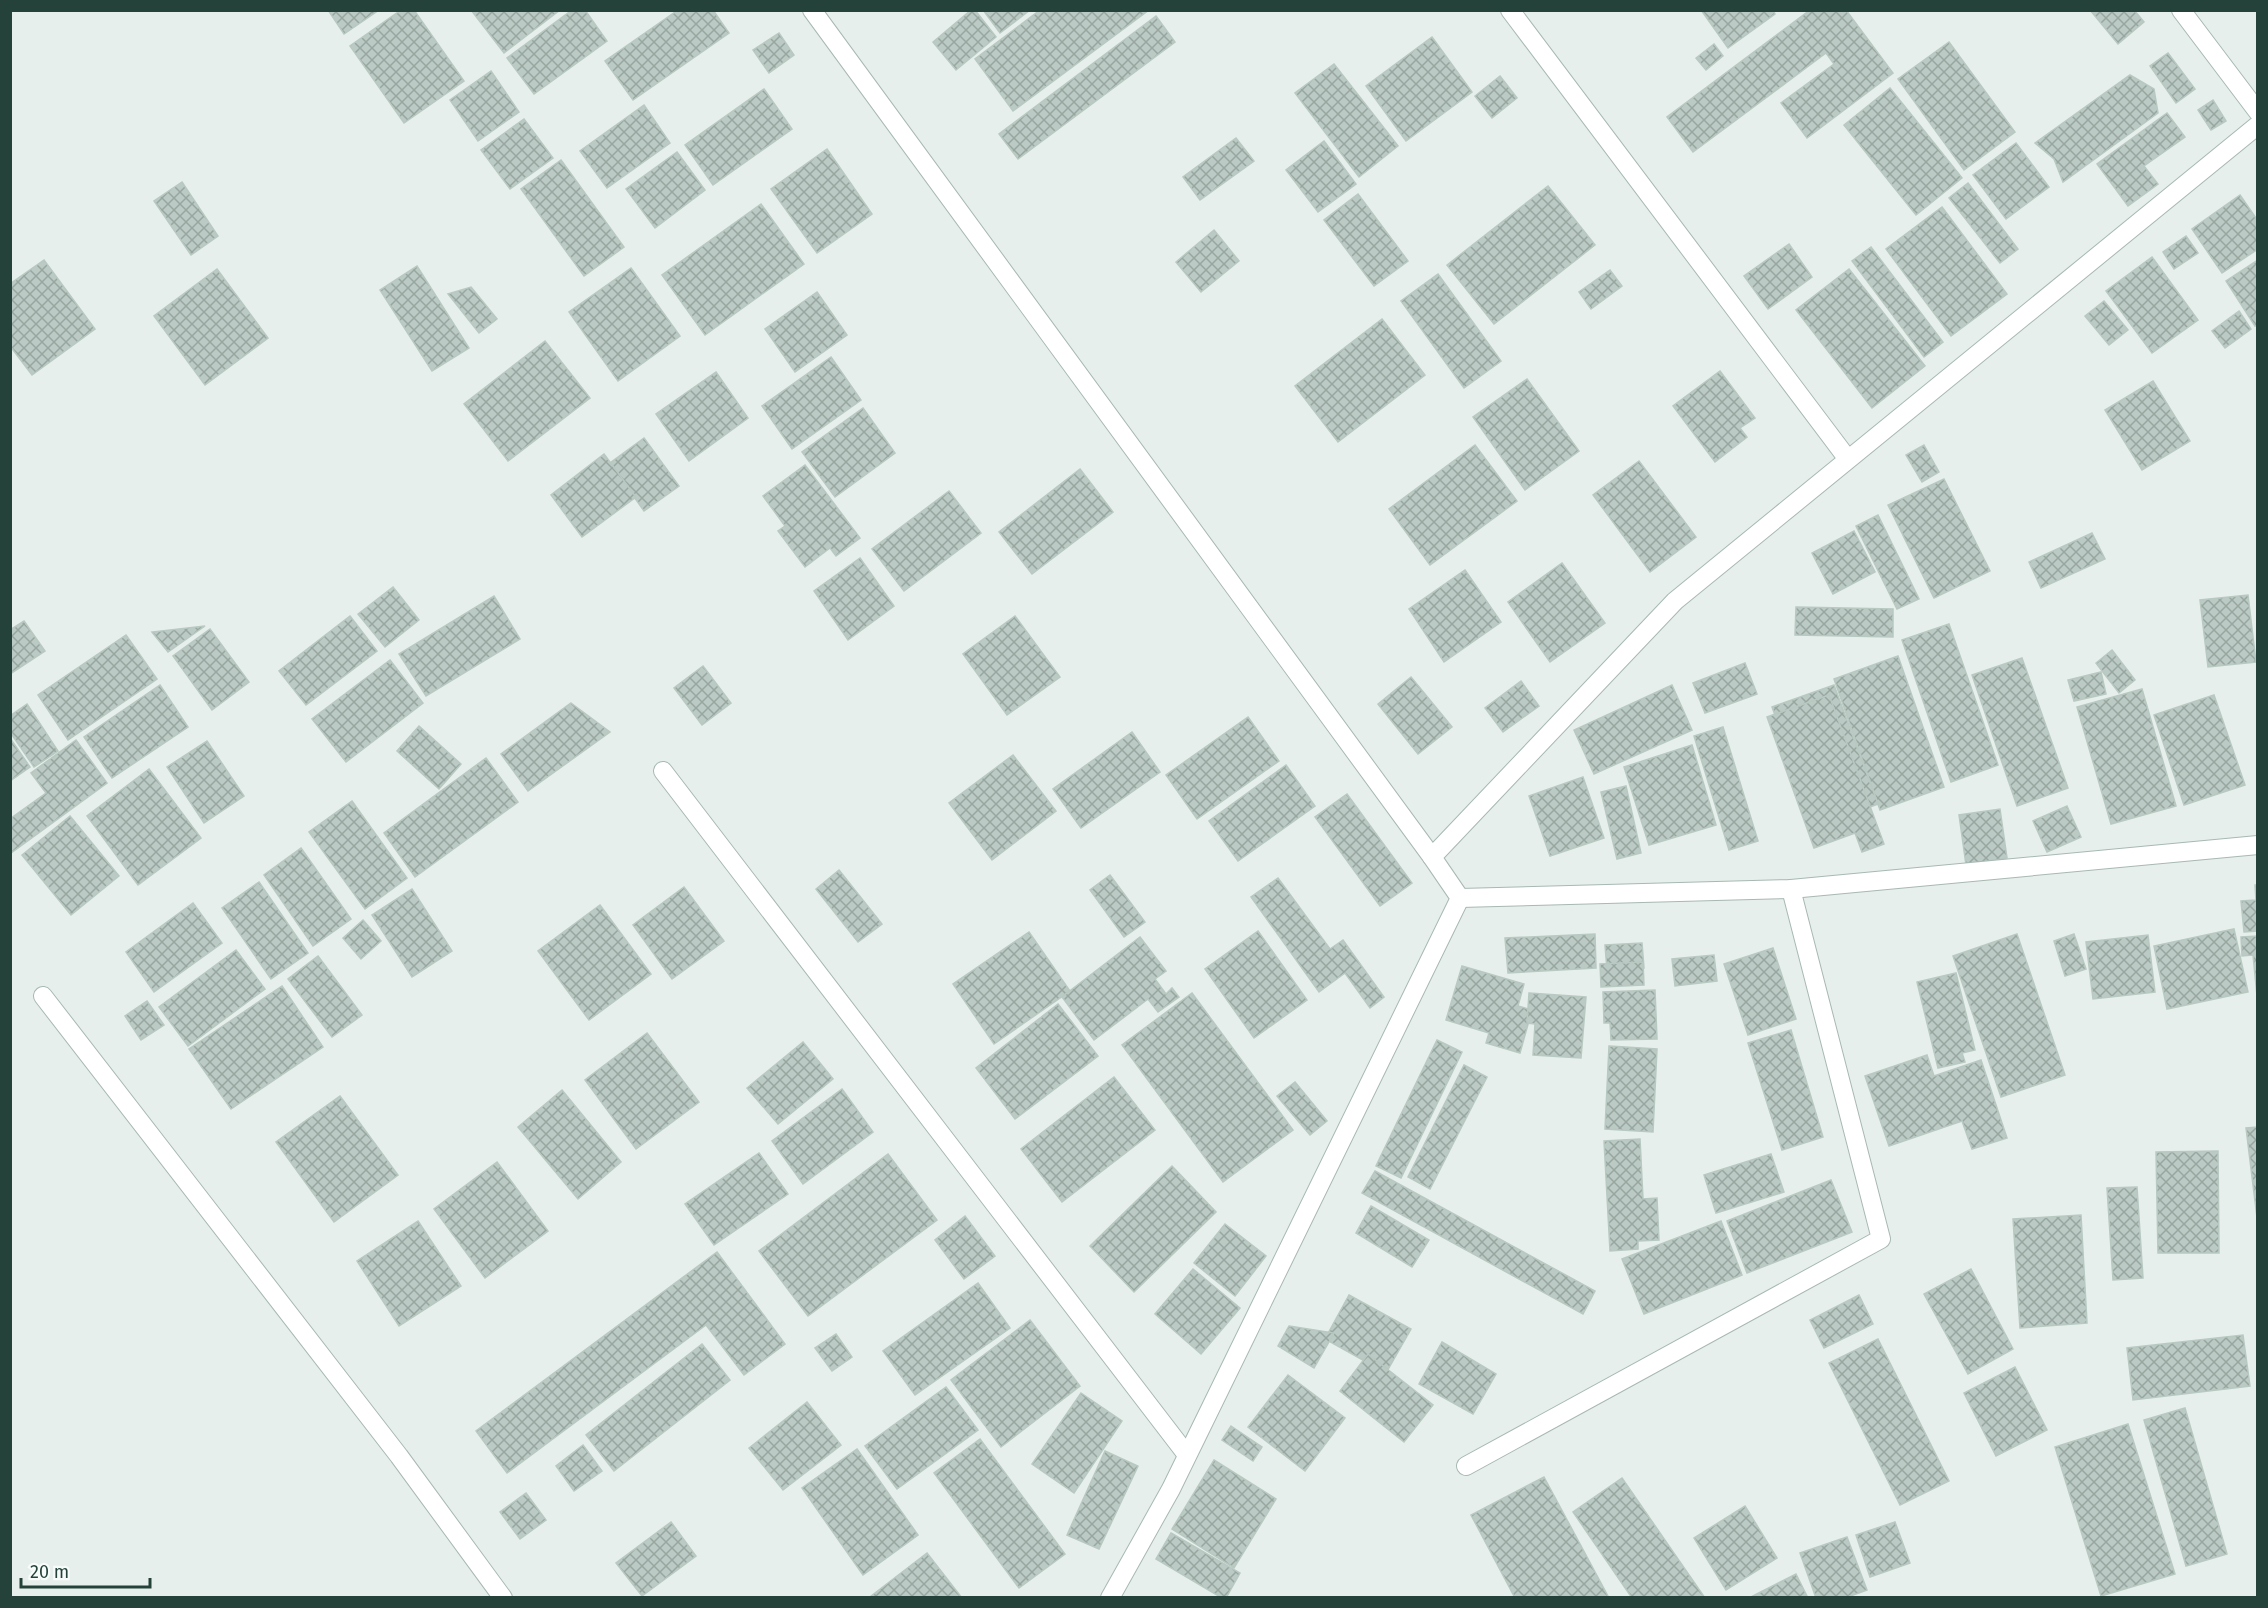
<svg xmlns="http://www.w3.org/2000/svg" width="2268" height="1608" viewBox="0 0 2268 1608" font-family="'Fira Sans',sans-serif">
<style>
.building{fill:url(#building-cross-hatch);stroke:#b8c9c2;stroke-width:1.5}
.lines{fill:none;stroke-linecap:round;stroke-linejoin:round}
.minor-casing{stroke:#a8b8b2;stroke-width:20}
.minor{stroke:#fff;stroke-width:18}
</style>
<defs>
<pattern id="building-cross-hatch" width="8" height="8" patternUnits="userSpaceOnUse" patternTransform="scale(1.5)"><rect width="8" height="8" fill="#bbcac4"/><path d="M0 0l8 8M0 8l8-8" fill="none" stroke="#98a6a0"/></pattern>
</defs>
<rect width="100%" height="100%" fill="#e6efeb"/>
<g class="building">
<polygon points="328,10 379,10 344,34"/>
<polygon points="401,10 414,10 464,81 404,123 350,46"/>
<polygon points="471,10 560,10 504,53"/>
<polygon points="572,10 585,10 607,41 534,94 507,58"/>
<polygon points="678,10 713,10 729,33 633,100 605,61"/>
<polygon points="971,10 975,10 996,37 956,70 933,42"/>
<polygon points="983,10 1030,10 1000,33"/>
<polygon points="1040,10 1149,10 1013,111 975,59"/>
<polygon points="1701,10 1773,10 1775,14 1728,48"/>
<polygon points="1810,10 1846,10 1893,73 1807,138 1781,103 1834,64 1826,53 1693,152 1667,117"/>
<polygon points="2090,10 2134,10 2144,22 2118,44"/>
<polygon points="1156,16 1175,42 1018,159 999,134"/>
<polygon points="779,33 794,55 769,73 753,50"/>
<polygon points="1432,37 1472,92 1406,141 1366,86"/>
<polygon points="1949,42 2015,132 1964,170 1898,79"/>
<polygon points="1714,44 1723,56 1706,70 1696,58"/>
<polygon points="2168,53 2195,89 2176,103 2150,66"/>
<polygon points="1334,64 1398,146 1359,177 1295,93"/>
<polygon points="491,71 519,112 478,141 450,100"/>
<polygon points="2130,75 2154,89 2158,113 2063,182 2054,159 2035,143"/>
<polygon points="1500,76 1517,98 1492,118 1475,96"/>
<polygon points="1890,88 1962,178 1916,215 1844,125"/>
<polygon points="764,89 792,129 713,185 685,145"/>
<polygon points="2213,100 2226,121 2211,130 2198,110"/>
<polygon points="644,105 670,143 607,188 580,151"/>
<polygon points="2167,113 2185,137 2144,166 2158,184 2128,206 2097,164"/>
<polygon points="524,119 553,158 510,189 481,150"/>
<polygon points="1236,138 1254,161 1200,200 1183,177"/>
<polygon points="1324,141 1356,184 1318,212 1286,170"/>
<polygon points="2016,143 2049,187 2006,219 1973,175"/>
<polygon points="827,149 872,214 817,253 771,189"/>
<polygon points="677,152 705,190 655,228 626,189"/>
<polygon points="561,160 624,247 584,276 521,189"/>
<polygon points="182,182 218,236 191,255 154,201"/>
<polygon points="1968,183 2018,249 2000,263 1949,198"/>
<polygon points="1548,186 1595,245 1494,324 1447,265"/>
<polygon points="1358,194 1408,261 1374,286 1324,220"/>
<polygon points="2240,195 2258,221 2258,249 2222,273 2192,229"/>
<polygon points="761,204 804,264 705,335 662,275"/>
<polygon points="1942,207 2007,294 1951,336 1886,249"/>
<polygon points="1214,230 1239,261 1201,292 1176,262"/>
<polygon points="2186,236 2198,253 2174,269 2163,252"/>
<polygon points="1789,244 1812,277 1768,309 1744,276"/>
<polygon points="1871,247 1943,342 1924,357 1852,261"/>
<polygon points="2152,257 2198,320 2152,353 2106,291"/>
<polygon points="44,260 95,329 32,375 10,346 10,284"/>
<polygon points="2258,260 2258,325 2255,326 2226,281"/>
<polygon points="417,266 469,348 432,371 380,290"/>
<polygon points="631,268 680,336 618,381 569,312"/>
<polygon points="217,269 268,338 205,385 154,316"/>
<polygon points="1849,269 1925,366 1872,408 1796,310"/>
<polygon points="1610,270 1622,286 1591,309 1579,292"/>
<polygon points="1438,274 1501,361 1464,388 1401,301"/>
<polygon points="471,287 497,319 479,333 448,294"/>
<polygon points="817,292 847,335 795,372 765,329"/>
<polygon points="2104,301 2128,330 2109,345 2085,316"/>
<polygon points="2239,311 2251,329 2225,348 2212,331"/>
<polygon points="1382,319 1425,375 1338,442 1295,386"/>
<polygon points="545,341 590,398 508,461 464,404"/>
<polygon points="831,357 861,400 792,449 762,406"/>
<polygon points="1720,371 1755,418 1740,428 1747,437 1715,462 1673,406"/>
<polygon points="716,372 748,418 689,461 656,414"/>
<polygon points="1527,379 1579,451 1525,490 1473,417"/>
<polygon points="2153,381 2190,441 2142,470 2105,410"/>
<polygon points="863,408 895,453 835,497 802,452"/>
<polygon points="644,438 679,486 644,511 610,463"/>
<polygon points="1475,445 1517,501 1430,565 1389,509"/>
<polygon points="1924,445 1939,472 1922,482 1906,455"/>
<polygon points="604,454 636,497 582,537 551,495"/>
<polygon points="1639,461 1696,537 1650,572 1593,495"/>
<polygon points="805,465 860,538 836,556 830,548 805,567 778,531 785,526 763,496"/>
<polygon points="1080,469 1113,512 1032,574 999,532"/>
<polygon points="1944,479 1990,571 1934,598 1888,505"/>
<polygon points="949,491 981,533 904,591 872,549"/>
<polygon points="1878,515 1919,599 1897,609 1856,526"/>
<polygon points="1854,531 1875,572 1833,594 1812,553"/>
<polygon points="2092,533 2105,559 2041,588 2029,562"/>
<polygon points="860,558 894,606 848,640 814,591"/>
<polygon points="1562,563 1605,623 1550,662 1508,602"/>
<polygon points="1465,570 1501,622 1444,662 1409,609"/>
<polygon points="393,587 419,620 385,647 358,614"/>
<polygon points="2248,595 2256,662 2208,667 2200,600"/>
<polygon points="494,596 520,639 426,696 399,654"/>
<polygon points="1796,607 1893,609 1893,637 1795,635"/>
<polygon points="350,616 377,651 306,705 279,671"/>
<polygon points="1015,616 1060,677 1007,715 963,654"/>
<polygon points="24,621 45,651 10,674 10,630"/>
<polygon points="1949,624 1998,765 1951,782 1902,640"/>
<polygon points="205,626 168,652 152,632"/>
<polygon points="210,629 249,682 212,710 173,656"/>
<polygon points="126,635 157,679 68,740 38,695"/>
<polygon points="2112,650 2135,680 2119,693 2096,663"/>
<polygon points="1898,656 1944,787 1880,810 1834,679"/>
<polygon points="2022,658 2068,788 2017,806 1972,675"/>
<polygon points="390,660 423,703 346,762 312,719"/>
<polygon points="1745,663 1757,694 1705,713 1693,683"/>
<polygon points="703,666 731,703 702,725 674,688"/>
<polygon points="2101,672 2106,694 2074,701 2068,680"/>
<polygon points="1411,677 1452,727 1418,754 1378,704"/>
<polygon points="1521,681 1539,706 1503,732 1485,708"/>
<polygon points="160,685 188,727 112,778 84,737"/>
<polygon points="1672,685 1692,730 1594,774 1574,730"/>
<polygon points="1834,685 1878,804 1816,827 1772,707"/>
<polygon points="2142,689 2176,806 2111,824 2077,707"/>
<polygon points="1829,695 1884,844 1862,852 1855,833 1814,848 1767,717"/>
<polygon points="2214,695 2245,785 2184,805 2154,715"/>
<polygon points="571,703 610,732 528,791 501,754"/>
<polygon points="27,704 58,751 34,767 10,732 10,716"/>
<polygon points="1248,717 1279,761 1197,819 1166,775"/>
<polygon points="419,726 461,764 439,789 397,751"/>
<polygon points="1723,727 1758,841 1729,850 1694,736"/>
<polygon points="1132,732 1160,772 1081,828 1053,789"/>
<polygon points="10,738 30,767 10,781"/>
<polygon points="76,740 107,783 11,853 10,819 46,793 31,773"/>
<polygon points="207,741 244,796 204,823 167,767"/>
<polygon points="1692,745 1716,825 1649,845 1624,767"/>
<polygon points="1013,755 1056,811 992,860 949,803"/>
<polygon points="486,758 518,802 415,877 384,833"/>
<polygon points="1286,765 1315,806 1238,861 1209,821"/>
<polygon points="149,769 201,838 138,885 87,816"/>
<polygon points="1583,777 1604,838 1550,856 1529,796"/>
<polygon points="1626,786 1641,853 1617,859 1601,792"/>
<polygon points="1347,794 1412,883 1380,906 1315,817"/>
<polygon points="352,801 407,878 365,909 309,832"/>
<polygon points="2067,806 2081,837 2047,852 2033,821"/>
<polygon points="2000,809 2007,858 1966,865 1959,815"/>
<polygon points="70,816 119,876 71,915 22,855"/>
<polygon points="301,848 351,919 313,946 264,875"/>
<polygon points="839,870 882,924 858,942 816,889"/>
<polygon points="1110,875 1145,922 1124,937 1090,890"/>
<polygon points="1278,878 1330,949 1343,940 1384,997 1370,1008 1345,973 1319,992 1251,897"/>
<polygon points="259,882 308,953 271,979 222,908"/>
<polygon points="2255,885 2258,885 2258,931 2244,932 2241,901 2256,900"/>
<polygon points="684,887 724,941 672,979 633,925"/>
<polygon points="412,889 452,951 412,977 372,915"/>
<polygon points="193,903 222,943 154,992 126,952"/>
<polygon points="600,905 651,974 589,1020 538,951"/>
<polygon points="363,920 381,941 361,959 343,938"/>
<polygon points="2234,929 2248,992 2167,1009 2154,946"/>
<polygon points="1258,931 1307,1000 1254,1038 1205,969"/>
<polygon points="1029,932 1070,991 994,1044 953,984"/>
<polygon points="1595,934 1596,968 1508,973 1505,938"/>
<polygon points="2017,934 2065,1075 2001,1097 1953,956"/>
<polygon points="2074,934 2086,969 2065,976 2054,941"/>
<polygon points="2148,935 2155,992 2093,999 2086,942"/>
<polygon points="2258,936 2258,996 2257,996 2253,955 2242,956 2241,937"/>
<polygon points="1140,937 1166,971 1155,979 1166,994 1172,988 1179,997 1158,1012 1148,999 1094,1040 1062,997"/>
<polygon points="1642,943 1644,968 1607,970 1605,945"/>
<polygon points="1773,948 1796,1019 1748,1035 1724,964"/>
<polygon points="236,950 265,989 188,1046 159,1007"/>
<polygon points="1714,955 1717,981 1675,986 1672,959"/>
<polygon points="318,956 362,1015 332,1037 288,979"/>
<polygon points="1643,962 1644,985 1601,987 1600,964"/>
<polygon points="1462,966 1524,984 1518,1006 1532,1010 1520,1053 1486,1043 1489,1033 1446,1020"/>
<polygon points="1956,973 1975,1050 1962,1053 1965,1062 1938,1068 1917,982"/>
<polygon points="282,986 323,1047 231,1109 189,1049"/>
<polygon points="1655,990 1657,1039 1611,1040 1610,1023 1604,1023 1603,992"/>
<polygon points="1192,993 1293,1130 1223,1182 1122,1045"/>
<polygon points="1529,993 1586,997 1581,1058 1533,1055 1535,1024 1527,1023"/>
<polygon points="147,1001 164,1025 141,1040 125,1016"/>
<polygon points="1058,1004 1098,1056 1015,1119 976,1068"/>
<polygon points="1791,1030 1823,1137 1782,1150 1748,1043"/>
<polygon points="647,1033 699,1102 636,1149 585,1080"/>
<polygon points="1437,1040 1462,1052 1401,1178 1376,1166"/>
<polygon points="803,1042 833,1079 778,1124 747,1088"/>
<polygon points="1609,1046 1657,1049 1653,1132 1605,1129"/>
<polygon points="1927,1055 1934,1076 1981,1060 2007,1138 1972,1149 1962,1121 1889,1146 1865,1076"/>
<polygon points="1464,1065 1487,1077 1430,1189 1408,1177"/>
<polygon points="1114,1077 1155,1130 1062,1202 1021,1149"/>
<polygon points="1295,1082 1327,1121 1310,1135 1277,1096"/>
<polygon points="842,1089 873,1132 803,1184 772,1141"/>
<polygon points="562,1090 621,1162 578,1199 518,1127"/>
<polygon points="340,1096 398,1175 334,1222 276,1142"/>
<polygon points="2258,1127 2258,1226 2246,1128"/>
<polygon points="1640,1139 1643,1199 1657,1198 1659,1240 1638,1241 1638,1249 1610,1251 1604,1141"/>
<polygon points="2218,1151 2219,1253 2158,1253 2156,1152"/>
<polygon points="759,1153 788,1194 714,1245 685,1204"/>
<polygon points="888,1154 937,1220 808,1316 759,1251"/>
<polygon points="1771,1154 1784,1192 1716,1213 1704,1175"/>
<polygon points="497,1162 548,1231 485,1278 434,1209"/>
<polygon points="1172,1166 1216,1212 1134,1292 1090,1246"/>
<polygon points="1375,1171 1595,1291 1583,1314 1362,1193"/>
<polygon points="1831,1180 1852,1232 1747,1273 1727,1221"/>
<polygon points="2137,1187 2143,1278 2113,1280 2107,1188"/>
<polygon points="1371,1206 1429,1240 1412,1267 1356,1233"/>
<polygon points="2081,1215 2087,1323 2020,1328 2013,1219"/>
<polygon points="965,1216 995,1256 964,1279 935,1240"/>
<polygon points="418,1221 461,1286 399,1326 357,1261"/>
<polygon points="1721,1221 1742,1275 1644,1314 1622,1259"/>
<polygon points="1225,1224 1266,1256 1235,1296 1194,1263"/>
<polygon points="717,1252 785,1344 744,1375 706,1325 507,1473 476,1431"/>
<polygon points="1193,1269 1240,1308 1201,1354 1155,1314"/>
<polygon points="1971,1269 2013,1349 1968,1374 1924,1294"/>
<polygon points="978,1283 1010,1328 915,1395 883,1351"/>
<polygon points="1349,1295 1411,1329 1386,1373 1325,1339"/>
<polygon points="1859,1295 1873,1324 1824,1348 1810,1320"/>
<polygon points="1030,1320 1080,1386 1001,1447 951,1380"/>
<polygon points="1289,1326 1334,1333 1314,1368 1278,1346"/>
<polygon points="836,1334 852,1357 832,1371 815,1348"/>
<polygon points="2243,1335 2250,1386 2133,1400 2127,1348"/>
<polygon points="1878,1339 1949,1481 1900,1505 1829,1363"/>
<polygon points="1442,1342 1496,1374 1473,1414 1419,1384"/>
<polygon points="702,1344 730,1380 614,1471 586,1435"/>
<polygon points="1368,1354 1433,1405 1404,1442 1340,1391"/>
<polygon points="2015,1367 2047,1430 1996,1456 1964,1393"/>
<polygon points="1288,1375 1345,1418 1305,1471 1248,1427"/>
<polygon points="946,1387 978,1430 897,1489 865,1446"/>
<polygon points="1081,1393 1122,1421 1074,1493 1032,1464"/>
<polygon points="807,1402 841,1445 783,1490 749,1448"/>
<polygon points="2185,1408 2227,1554 2186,1566 2144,1420"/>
<polygon points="2128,1424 2175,1574 2101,1596 2055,1447"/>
<polygon points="1231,1426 1262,1447 1253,1461 1222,1440"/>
<polygon points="980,1439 1065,1554 1019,1588 934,1473"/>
<polygon points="583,1445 602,1471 574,1491 556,1466"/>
<polygon points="857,1449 918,1535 863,1575 802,1488"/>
<polygon points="1105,1451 1138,1466 1099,1549 1067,1535"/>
<polygon points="1214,1460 1276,1499 1234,1568 1172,1529"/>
<polygon points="1544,1477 1609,1598 1515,1598 1471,1515"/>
<polygon points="1622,1478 1705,1598 1632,1598 1573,1512"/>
<polygon points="526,1493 546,1520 520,1539 500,1512"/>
<polygon points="1745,1506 1777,1558 1726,1590 1694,1538"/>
<polygon points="671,1522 696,1556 642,1596 616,1563"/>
<polygon points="1895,1522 1910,1563 1870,1577 1856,1535"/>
<polygon points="1171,1533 1240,1573 1226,1598 1222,1598 1156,1559"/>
<polygon points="1847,1537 1867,1590 1845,1598 1816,1598 1800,1553"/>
<polygon points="927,1553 962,1598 871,1598 871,1596"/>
<polygon points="1796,1574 1808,1598 1749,1598"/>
</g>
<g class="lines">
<defs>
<g id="minor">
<polyline points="812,10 1432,857"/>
<polyline points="1510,10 1847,458"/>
<polyline points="2181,10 2258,112"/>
<polyline points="663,771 1187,1455"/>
<polyline points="1460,898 1791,889 2258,845"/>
<polyline points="43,996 399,1456 503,1598"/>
<polyline points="1466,1466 1881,1239 1791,889"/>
<polyline points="1110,1598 1171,1489 1460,898 1432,857 1675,601 2258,125"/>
</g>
</defs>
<use href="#minor" class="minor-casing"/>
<use href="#minor" class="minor"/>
</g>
<rect width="2268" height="1608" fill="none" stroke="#24423a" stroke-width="24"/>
<path d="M21 1578v9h129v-9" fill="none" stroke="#24423a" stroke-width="3"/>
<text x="30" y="1578" font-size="18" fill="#24423a" stroke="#f7fbf9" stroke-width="4.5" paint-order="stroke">20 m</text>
</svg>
